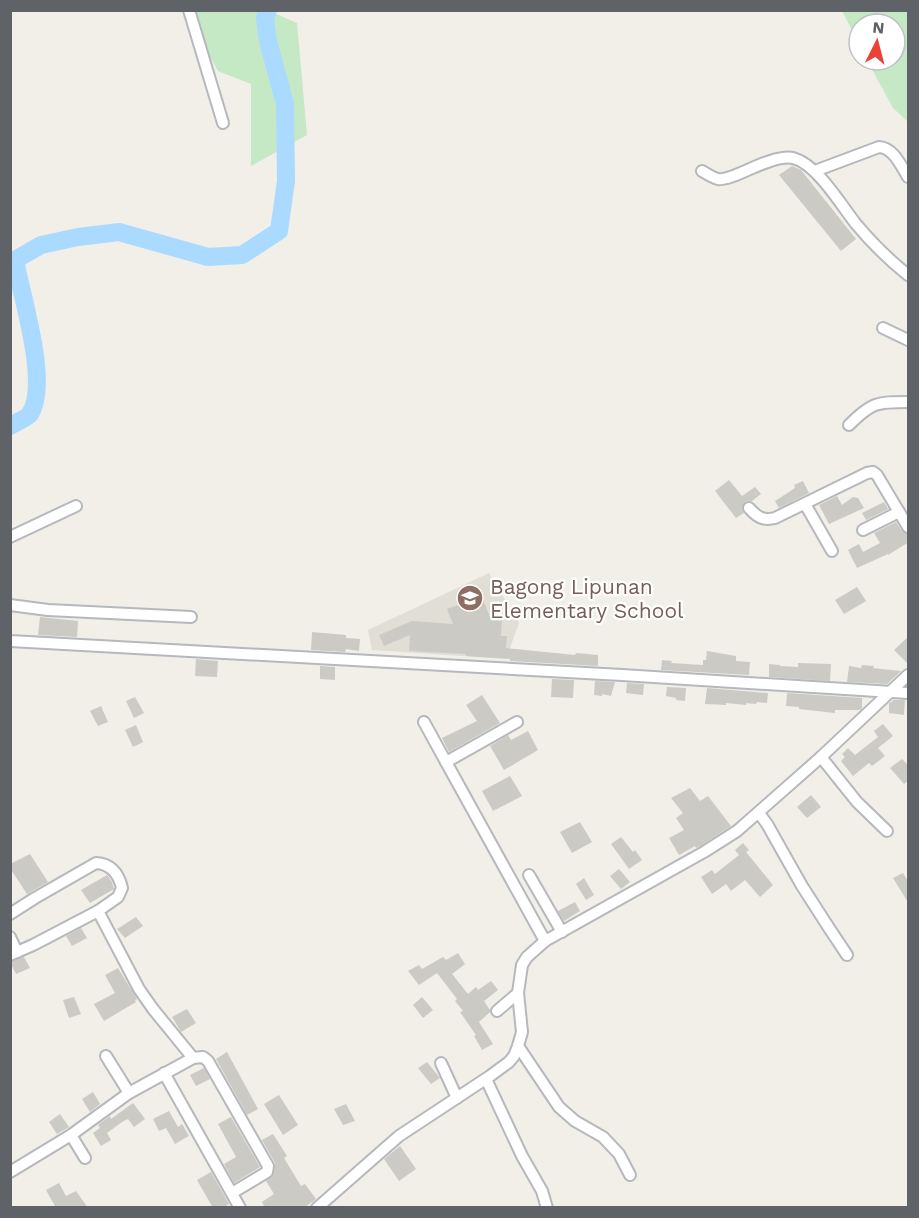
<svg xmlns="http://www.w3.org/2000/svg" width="919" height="1218" viewBox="0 0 919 1218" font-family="'Work Sans',sans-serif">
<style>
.education{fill:#e1ded6}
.green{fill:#c5e8c5}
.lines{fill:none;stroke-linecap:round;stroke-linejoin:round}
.river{stroke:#aadaff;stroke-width:18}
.building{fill:#cccac5}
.minor-casing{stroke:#b5b8bc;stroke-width:14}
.minor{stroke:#fff;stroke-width:10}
.labels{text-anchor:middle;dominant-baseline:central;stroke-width:4.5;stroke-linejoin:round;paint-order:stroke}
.education-label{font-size:21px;fill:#785e54;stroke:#fff;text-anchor:start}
</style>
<rect width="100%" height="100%" fill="#f1efe8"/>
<polygon class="education" points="489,573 519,623 506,659 372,650 368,630"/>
<g class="green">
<polygon points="185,11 275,11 274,13 297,23 307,135 251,166 251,84 218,71"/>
<polygon points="842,11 908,11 908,122 893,108 867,60 895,60 895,24 859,24 859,44"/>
</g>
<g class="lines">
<path class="river" d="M10,426C16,422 26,419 30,414C50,383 21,295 15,260L41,245L78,237L119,232L208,257L242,255L279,231L286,181L285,104L268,41L265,18L268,10"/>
</g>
<g class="building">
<polygon points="792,166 801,170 856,239 841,251 779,175"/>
<polygon points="729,480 742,496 755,487 761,494 752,501 747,501 744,503 742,509 744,513 736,518 715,491"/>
<polygon points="803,481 809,493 779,508 775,501 795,488 794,485"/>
<polygon points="837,496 842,505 853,497 858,498 864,508 829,524 819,505"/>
<polygon points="884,502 888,509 866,520 862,513"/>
<polygon points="896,522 902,531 909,534 909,542 888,555 888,554 857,568 848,550 859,544 863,552 880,543 874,533"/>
<polygon points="857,587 866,601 844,614 835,600"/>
<polygon points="481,595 490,617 502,618 501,636 507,636 506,648 575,655 576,653 598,655 598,666 510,661 510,659 466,656 466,654 409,651 410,635 384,646 379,635 412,621 453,624 447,609 472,600 472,598"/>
<polygon points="40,617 78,621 77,637 38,635"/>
<polygon points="312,632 346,635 346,638 360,639 359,651 346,649 345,652 311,650"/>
<polygon points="909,636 909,665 894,650"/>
<polygon points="707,651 736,656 736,661 750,662 749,675 661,670 662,660 672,661 671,663 703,665 703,660 706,660"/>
<polygon points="196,659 218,661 217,677 195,676"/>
<polygon points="798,663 831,664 830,681 769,677 769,664 780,665 780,666 798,667"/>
<polygon points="862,665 874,666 873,668 882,669 901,671 887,684 847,682 849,666 861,668"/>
<polygon points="320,666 335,667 335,680 320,679"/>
<polygon points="552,679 574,680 573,698 551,697"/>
<polygon points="595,681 615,682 611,696 602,694 602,696 594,695"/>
<polygon points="627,683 644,684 643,695 626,693"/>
<polygon points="667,687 686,688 685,701 676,700 676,698 666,696"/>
<polygon points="707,688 768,693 767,703 757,702 756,704 746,703 746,705 726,703 726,705 705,704"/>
<polygon points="787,693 862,698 862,708 860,710 835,710 835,713 799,709 799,707 786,706"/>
<polygon points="482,695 500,723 449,752 442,738 477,721 466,705"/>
<polygon points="135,697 144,713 134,718 126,701"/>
<polygon points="893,700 905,700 904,715 889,713 889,703 892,702"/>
<polygon points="101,706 108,722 98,726 90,711"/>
<polygon points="883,724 893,736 878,748 885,756 872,766 869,763 853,776 841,761 845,757 842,754 848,748 855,755 878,737 874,731"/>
<polygon points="136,725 143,742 133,747 125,730"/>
<polygon points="528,731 538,750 504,770 490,746 508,735 511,740"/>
<polygon points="902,759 909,766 909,780 904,784 890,768"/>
<polygon points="510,776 522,796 493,811 482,791"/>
<polygon points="690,788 700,801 708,796 731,826 700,846 696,848 695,846 679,855 669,838 684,830 676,818 683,813 671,798"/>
<polygon points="811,795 821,807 807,818 797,807"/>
<polygon points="580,822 592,842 572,853 560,832"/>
<polygon points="621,837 633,852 635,850 642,860 629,869 611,844"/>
<polygon points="743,843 749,850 746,852 773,885 760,897 745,880 731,891 726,884 712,894 701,877 712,870 715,874 739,855 735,850"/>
<polygon points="30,854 48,882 27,894 10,868 10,864"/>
<polygon points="619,869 630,882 621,889 610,876"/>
<polygon points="903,873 909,883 909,904 893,878"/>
<polygon points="107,875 112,882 114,889 90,903 81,890"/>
<polygon points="584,878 594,895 586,900 576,884"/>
<polygon points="575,902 580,911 564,921 558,911"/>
<polygon points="136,917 143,926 125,938 117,929"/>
<polygon points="81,928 87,938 72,946 66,936"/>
<polygon points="458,953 465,964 452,974 468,994 476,987 478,990 491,981 498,990 484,1001 490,1010 490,1012 479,1022 493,1044 482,1050 474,1036 476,1035 460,1012 463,1011 455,1001 457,999 437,973 419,985 408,971 419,965 422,969 443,957 446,960"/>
<polygon points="24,957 30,968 16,974 10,962"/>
<polygon points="118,968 137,999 135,1000 136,1002 104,1021 94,1004 115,993 105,975"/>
<polygon points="74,997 81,1014 69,1018 63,1000"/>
<polygon points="422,997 433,1010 423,1018 413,1005"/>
<polygon points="187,1009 196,1023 181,1032 172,1017"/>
<polygon points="227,1052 258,1109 247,1115 216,1059"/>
<polygon points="427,1062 440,1078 431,1084 418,1068"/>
<polygon points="204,1068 210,1079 196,1086 190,1075"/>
<polygon points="93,1092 100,1104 90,1112 82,1099"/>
<polygon points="279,1095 298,1125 283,1135 264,1104"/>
<polygon points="133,1103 145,1119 134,1127 128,1119 122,1122 107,1133 111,1140 101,1146 93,1133 100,1128 98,1125 110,1116 111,1119"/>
<polygon points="346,1104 355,1121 343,1125 334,1109"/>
<polygon points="169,1111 178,1127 182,1124 189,1136 175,1144 166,1128 159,1131 153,1119"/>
<polygon points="60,1114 69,1127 57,1134 49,1122"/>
<polygon points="231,1117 260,1167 234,1183 224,1164 236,1157 218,1124"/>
<polygon points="273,1134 287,1156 284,1158 301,1186 305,1184 316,1199 304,1208 265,1208 262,1202 274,1194 266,1181 273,1176 275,1167 275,1163 262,1140"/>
<polygon points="400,1146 416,1169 399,1181 384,1159"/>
<polygon points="211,1172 229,1204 223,1208 213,1208 197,1180"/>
<polygon points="59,1183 66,1196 76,1191 88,1208 56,1208 46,1190"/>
</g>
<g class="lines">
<defs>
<g id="minor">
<polyline points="189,10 223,123"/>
<path d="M702,171C707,174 713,178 718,179C724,180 730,177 736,175C751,169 777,155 793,158C817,164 841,205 856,224C872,243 889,260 908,275"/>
<path d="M815,171L879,147C894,148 901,166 908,177"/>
<polyline points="883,328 908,340"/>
<path d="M849,425C872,402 877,402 908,402"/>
<polyline points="805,504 832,551"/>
<path d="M749,508C757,517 763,521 775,518L867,473L873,472L877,475L908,527"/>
<polyline points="863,530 899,512"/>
<polyline points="10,537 76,506"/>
<polyline points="10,605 48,610 191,617"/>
<polyline points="10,641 622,675 908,693"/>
<polyline points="424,722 446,762"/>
<polyline points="517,722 446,762 545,941"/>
<polyline points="821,757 857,802 887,831"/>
<polyline points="759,813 767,824 802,886 829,928 847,955"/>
<polyline points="529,875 562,932"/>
<polyline points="98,911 139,989 153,1009 193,1058"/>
<path d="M10,914L35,898L96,863C112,864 119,875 122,888L118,897L98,911L33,945L10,955"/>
<polyline points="10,937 17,952"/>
<polyline points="497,1011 518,993"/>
<polyline points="518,1046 559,1107 575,1121 603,1137 619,1154 630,1175"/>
<polyline points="106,1056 129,1093"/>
<polyline points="441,1063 457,1098"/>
<polyline points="164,1073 240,1208"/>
<polyline points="486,1079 522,1156 542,1191 547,1208"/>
<polyline points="71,1135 85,1158"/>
<polyline points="10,1172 71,1135 129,1093 193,1058 203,1057 208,1061 268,1166 267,1172 232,1193"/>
<polyline points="317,1208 399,1136 490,1076 509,1062 514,1056 518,1046 522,1032 518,993 522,965 527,957 545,941 704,852 737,831 821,757 908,675"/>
</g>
</defs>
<use href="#minor" class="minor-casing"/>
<use href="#minor" class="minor"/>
</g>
<defs>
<symbol id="school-disc" viewBox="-11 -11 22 22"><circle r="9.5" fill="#8d6e63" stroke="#fff"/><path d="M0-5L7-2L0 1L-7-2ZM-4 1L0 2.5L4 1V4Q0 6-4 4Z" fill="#fff"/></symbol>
</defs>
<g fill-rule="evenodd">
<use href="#school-disc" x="455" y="583" width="30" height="30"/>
</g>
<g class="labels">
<g class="education-label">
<text x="490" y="586">Bagong Lipunan<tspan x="490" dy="24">Elementary School</tspan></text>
</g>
</g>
<rect width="919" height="1218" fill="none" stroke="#5f6368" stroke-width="24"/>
<g transform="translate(877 42) rotate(6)"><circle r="28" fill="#ffffff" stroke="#bfc1c3" stroke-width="1.5"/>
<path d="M0-4.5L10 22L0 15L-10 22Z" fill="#ea4335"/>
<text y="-9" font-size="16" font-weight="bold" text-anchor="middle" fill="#5f6368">N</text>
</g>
</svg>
